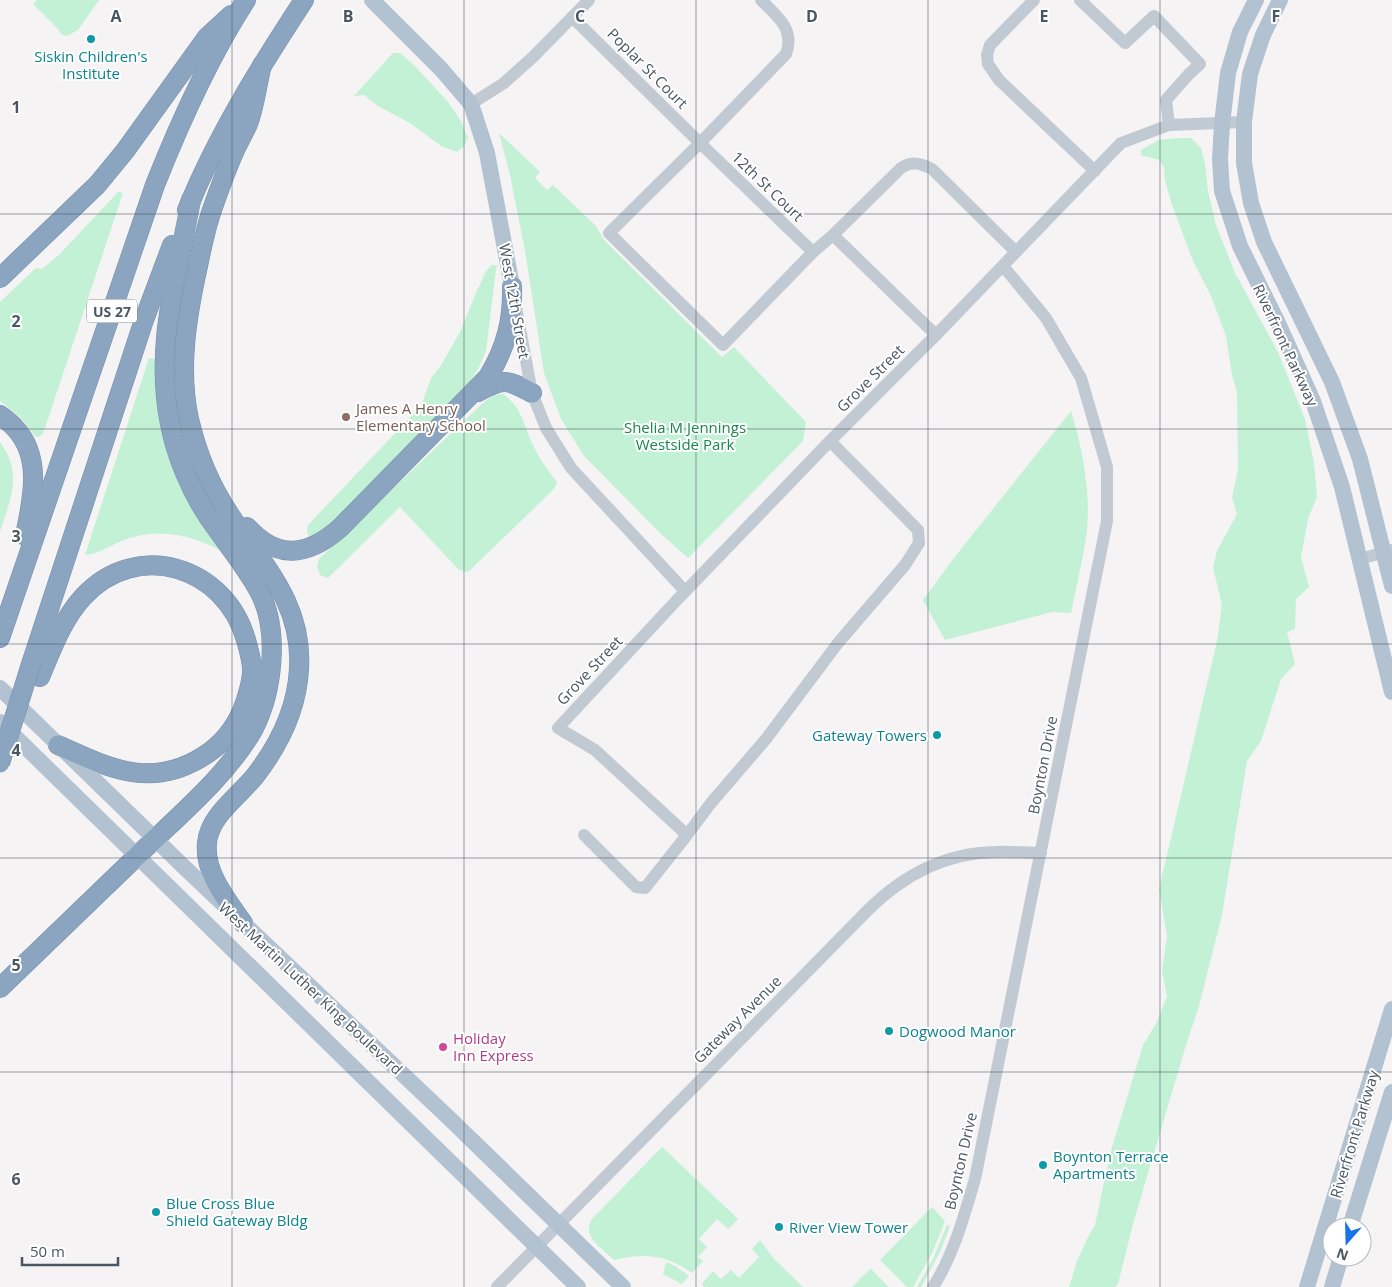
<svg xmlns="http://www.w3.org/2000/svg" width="1392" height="1287" viewBox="0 0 1392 1287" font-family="'Open Sans',sans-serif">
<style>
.green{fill:#c3f1d5}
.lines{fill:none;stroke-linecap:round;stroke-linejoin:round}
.highway-casing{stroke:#7690ad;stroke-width:20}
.minor{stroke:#c1cad2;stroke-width:12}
.major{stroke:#b3c2d1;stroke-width:16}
.highway{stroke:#8ba5c1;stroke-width:19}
.highway-bridge-casing{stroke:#7690ad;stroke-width:20;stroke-linecap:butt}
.highway-bridge{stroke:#8ba5c1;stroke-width:19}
.grid{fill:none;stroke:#4a5661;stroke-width:1;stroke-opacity:0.55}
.culture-dot{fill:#0f9aa8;stroke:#fff;stroke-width:2}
.education-dot{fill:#8d6e63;stroke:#fff;stroke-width:2}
.hotel-dot{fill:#d1479c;stroke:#fff;stroke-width:2}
.labels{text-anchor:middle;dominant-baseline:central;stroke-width:4;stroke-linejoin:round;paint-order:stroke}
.shield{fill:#fff;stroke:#808990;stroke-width:1}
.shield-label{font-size:14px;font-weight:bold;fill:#4a5661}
.culture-label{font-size:15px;fill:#0d838f;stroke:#fff;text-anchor:start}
.street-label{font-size:15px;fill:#4a5661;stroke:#fff}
.education-label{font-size:15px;fill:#785e54;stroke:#fff;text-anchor:start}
.park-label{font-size:15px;fill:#17864f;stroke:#fff}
.hotel-label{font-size:15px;fill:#b23c85;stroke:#fff;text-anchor:start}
.grid-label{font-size:16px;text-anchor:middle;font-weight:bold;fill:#4a5661;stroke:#fff;stroke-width:4;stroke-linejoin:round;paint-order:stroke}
</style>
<rect width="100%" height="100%" fill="#f5f3f3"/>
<g class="green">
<polygon points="37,0 99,0 78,30 67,36 61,34 59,30 33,4"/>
<polygon points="393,53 400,53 414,65 448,102 461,121 468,138 464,146 457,152 441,146 410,123 378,106 364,95 354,96"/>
<polygon points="499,133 540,172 535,178 547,190 553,185 596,226 604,240 722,357 734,347 806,422 803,441 688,558 661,534 584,456 561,419 544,373 525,251 510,175"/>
<polygon points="1176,138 1191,138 1201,148 1205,164 1208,191 1216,225 1235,273 1278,352 1305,419 1314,463 1317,497 1308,519 1301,557 1309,587 1296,599 1295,629 1287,632 1295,664 1281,679 1261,741 1247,761 1222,915 1199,1006 1186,1045 1133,1224 1118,1284 1115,1287 1069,1287 1077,1261 1087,1239 1095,1225 1110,1154 1143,1045 1156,1024 1167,996 1162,971 1167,936 1159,889 1217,641 1222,605 1213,567 1217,551 1237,514 1232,497 1238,470 1237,393 1232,375 1226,336 1211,296 1193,261 1171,202 1165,180 1164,167 1159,160 1141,155 1141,150 1159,140"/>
<polygon points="118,192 123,193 46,425 42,435 38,437 35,436 20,417 0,401 0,302 36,268 42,269 60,254"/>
<polygon points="491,265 497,265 496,270 486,351 479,367 456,405 342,520 313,539 309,537 307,532 308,525 421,406 431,378 440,367 460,332 476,293 485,273"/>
<path d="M149,358L156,359V398L170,451L228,554C194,536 162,526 124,540C111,545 99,554 85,555Z"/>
<path d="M503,394C522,407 524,426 533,445C539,459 548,470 557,482L554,489L468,572L459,570L400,507L328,578L320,575L317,566L319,559L484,402L494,395Z"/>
<path d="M1071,411C1082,447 1091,492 1087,529C1084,557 1076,586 1071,613L1052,612L945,640L923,600L953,559Z"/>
<path d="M0,442C23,474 11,497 0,532Z"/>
<path d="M662,1147L738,1219L728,1229L717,1219L699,1239L707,1247L698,1257L703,1261L692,1273C665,1254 645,1253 614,1260C602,1248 581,1237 592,1219Z"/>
<polygon points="932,1207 945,1221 933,1251 913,1287 907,1287 880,1260"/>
<polygon points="947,1225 950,1226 940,1252 921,1287 917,1287 933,1259"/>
<polygon points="760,1240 773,1258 803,1287 704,1287 702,1284 713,1271 721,1279 731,1270 739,1278 759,1257 752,1249"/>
<polygon points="666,1262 675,1266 689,1276 682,1284 663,1274"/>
<polygon points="870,1269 871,1269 889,1287 852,1287"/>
</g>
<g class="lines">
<defs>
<g id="highway">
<path d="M187,210C217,136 260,67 304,0"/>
<polyline points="0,278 97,185 125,151 207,37 231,15"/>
<path d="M478,392C503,378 507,379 532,393"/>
<path d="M0,415C5,419 11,423 15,428C43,458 32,500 25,536"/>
<path d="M247,527C278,561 308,556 340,528L488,377C506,348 513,320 512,286"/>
<path d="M0,638L155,185C180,122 209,57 246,0"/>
<polyline points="32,661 144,320 172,245"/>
<path d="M40,677C52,649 62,620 83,597C137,538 226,567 246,640C249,651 253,663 252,674C251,684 248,694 245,703C238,723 227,739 211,751C156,791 113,770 58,745"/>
<path d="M243,923C227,900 204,873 207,843C209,816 239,796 255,776C279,745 297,708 299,669C303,605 265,567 232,518C212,489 197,454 189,419C178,369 187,315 198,266C202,246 206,226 213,207C220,187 227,168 235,150C239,141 244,133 248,124C255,106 257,84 262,65"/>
<path d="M0,988C46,944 91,900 137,856C176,818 226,777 253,730C273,692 280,630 259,591C245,565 226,543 209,518C191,491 176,456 170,424C154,345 177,277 191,200"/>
</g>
</defs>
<use href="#highway" class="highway-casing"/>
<g class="minor">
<polyline points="1034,0 990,45 987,55 988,64 999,80 1095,171"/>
<polyline points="1080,0 1125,43 1154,16 1200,64 1189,74 1166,100 1169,125"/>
<path d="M572,17L700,143L786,54C795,29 778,17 761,0"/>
<polyline points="471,104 504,83 533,57 589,0"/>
<polygon points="700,143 813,252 723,345 609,233"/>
<path d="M833,235L901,168C912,161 920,163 932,169L1016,252"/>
<polyline points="813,252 833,235 936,335"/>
<polyline points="516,307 532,393 546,428 571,468 685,591"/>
<polyline points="830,441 918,530 919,543 905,565 838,643 766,739 711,803 687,835 595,750 558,728 676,601 830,441 936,335 1121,143 1169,125 1244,122"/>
<polyline points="1360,559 1392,550"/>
<polyline points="584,835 636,887 645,888 687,835"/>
<path d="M497,1287L867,911C902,876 943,853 995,852C1010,851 1025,853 1041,853"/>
<path d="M933,1287C954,1254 964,1216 975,1179L1107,521V467L1081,378L1046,318L1003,266"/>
</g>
<g class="major">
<polyline points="372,0 441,69 471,104 487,153 512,286"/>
<polyline points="1256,0 1240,32 1228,73 1222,124 1220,159 1222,191 1240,246 1278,323 1313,401 1342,487 1392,692"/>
<polyline points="1280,0 1263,35 1250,74 1244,122 1244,163 1251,203 1264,242 1332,382 1360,459 1392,586"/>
<polyline points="0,688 184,867 450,1119 623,1287"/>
<polyline points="0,722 578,1287"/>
<polyline points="1350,1227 1392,1092"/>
<polyline points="1307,1287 1392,1009"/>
<polyline points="1332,1287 1341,1257"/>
</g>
<use href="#highway" class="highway"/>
<defs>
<polyline id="highway-bridge" points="0,763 32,661"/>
</defs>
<use href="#highway-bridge" class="highway-bridge-casing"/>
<use href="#highway-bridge" class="highway-bridge"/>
</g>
<path class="grid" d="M232,0V1287M464,0V1287M696,0V1287M928,0V1287M1160,0V1287M0,214H1392M0,429H1392M0,644H1392M0,858H1392M0,1072H1392"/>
<g class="culture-dot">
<circle cx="91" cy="39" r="5"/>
<circle cx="937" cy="735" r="5"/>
<circle cx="889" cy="1031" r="5"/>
<circle cx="1043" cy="1165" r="5"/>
<circle cx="156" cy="1212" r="5"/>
<circle cx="779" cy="1227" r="5"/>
</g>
<circle class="education-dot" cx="346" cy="417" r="5"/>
<circle class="hotel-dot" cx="443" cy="1047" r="5"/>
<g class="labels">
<rect class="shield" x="87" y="299.5" width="50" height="23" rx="4"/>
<g class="shield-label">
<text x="112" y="311">US 27</text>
</g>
<g class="culture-label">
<text x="91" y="56" text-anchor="middle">Siskin Children's<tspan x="91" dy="17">Institute</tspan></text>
<text x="927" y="735" text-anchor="end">Gateway Towers</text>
<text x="899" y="1031">Dogwood Manor</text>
<text x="1053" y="1156">Boynton Terrace<tspan x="1053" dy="17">Apartments</tspan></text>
<text x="166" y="1203">Blue Cross Blue<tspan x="166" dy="17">Shield Gateway Bldg</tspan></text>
<text x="789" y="1227">River View Tower</text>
</g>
<g class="street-label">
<text transform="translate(648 68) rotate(45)">Poplar St Court</text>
<text transform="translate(768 186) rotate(44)">12th St Court</text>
<text transform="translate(515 301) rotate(80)">West 12th Street</text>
<text transform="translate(1286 345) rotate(65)">Riverfront Parkway</text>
<text transform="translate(870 378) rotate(-45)">Grove Street</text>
<text transform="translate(589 670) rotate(-47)">Grove Street</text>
<text transform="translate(1042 765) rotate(-79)">Boynton Drive</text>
<text transform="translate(311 988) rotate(43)">West Martin Luther King Boulevard</text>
<text transform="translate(737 1019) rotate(-45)">Gateway Avenue</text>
<text transform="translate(1354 1134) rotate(-73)">Riverfront Parkway</text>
<text transform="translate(960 1161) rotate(-77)">Boynton Drive</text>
</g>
<g class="education-label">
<text x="356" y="408">James A Henry<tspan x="356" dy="17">Elementary School</tspan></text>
</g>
<g class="park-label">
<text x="685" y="427">Shelia M Jennings<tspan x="685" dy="17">Westside Park</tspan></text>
</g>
<g class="hotel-label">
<text x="453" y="1038">Holiday<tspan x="453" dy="17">Inn Express</tspan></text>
</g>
</g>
<g class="grid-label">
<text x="116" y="22">A</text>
<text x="348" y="22">B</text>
<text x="580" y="22">C</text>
<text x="812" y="22">D</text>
<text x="1044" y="22">E</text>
<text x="1276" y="22">F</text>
<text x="16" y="113">1</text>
<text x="16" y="327">2</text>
<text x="16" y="542">3</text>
<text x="16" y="756">4</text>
<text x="16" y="971">5</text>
<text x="16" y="1185">6</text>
</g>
<g transform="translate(1347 1242) rotate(200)"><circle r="24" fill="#ffffff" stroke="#b7bbc0"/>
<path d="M0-4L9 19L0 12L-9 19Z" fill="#1a73e8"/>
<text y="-8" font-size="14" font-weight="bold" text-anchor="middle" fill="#4a5661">N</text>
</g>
<path d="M22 1257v8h96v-8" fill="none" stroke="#4a5661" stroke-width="2.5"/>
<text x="30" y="1257" font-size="15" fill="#4a5661" stroke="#ffffff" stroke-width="4" paint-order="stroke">50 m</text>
</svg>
